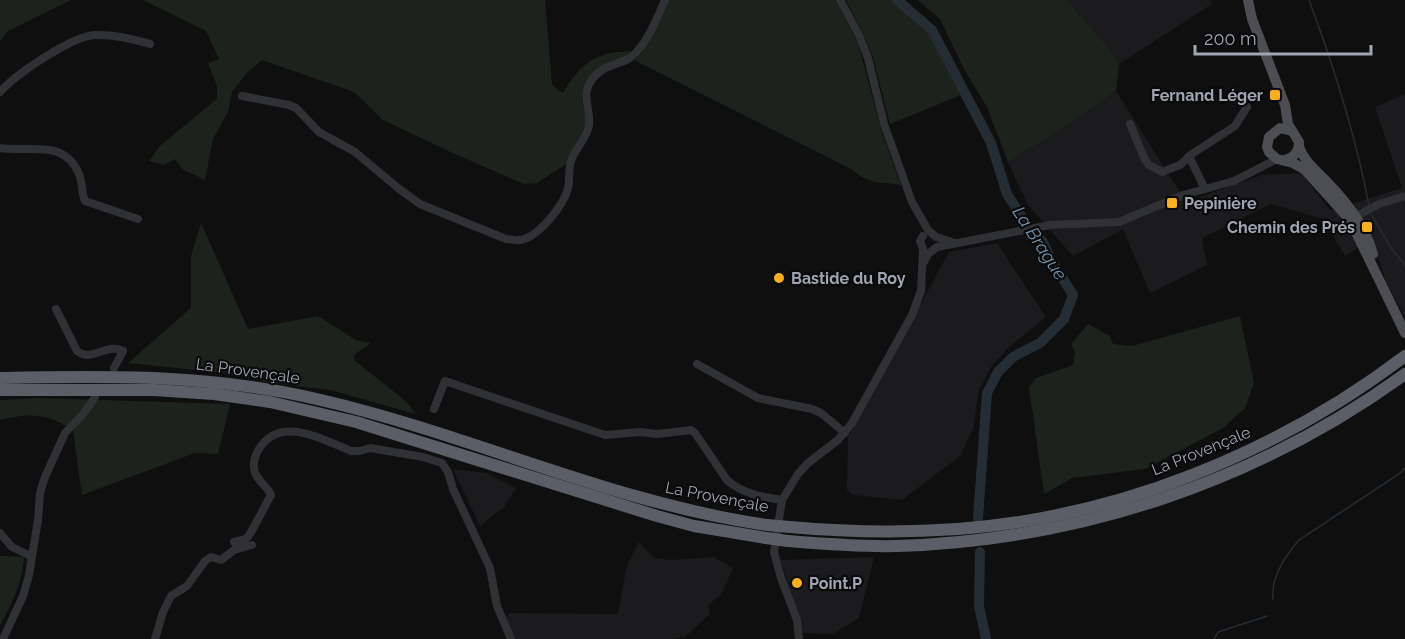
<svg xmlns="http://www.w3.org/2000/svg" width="1405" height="639" viewBox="0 0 1405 639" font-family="Raleway,sans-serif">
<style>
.built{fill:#1b1b1d}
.green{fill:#1b231c}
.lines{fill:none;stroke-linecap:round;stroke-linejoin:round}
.stream{stroke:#252d34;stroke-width:1.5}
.river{stroke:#252d34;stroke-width:10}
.minor{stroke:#303135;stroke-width:8}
.major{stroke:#4c4e54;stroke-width:10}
.highway{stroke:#5b5e67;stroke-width:12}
.highway-bridge{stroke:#5b5e67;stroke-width:12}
.poi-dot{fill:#faaf1d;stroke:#0a0a0b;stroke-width:2}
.labels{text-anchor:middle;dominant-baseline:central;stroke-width:4.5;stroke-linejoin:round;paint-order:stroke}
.poi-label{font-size:16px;font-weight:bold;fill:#9fa5b2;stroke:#0a0a0b;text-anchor:start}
.street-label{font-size:16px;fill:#9fa5b2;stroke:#0a0a0b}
.water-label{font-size:18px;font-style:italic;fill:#7394b0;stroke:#0a0a0b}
</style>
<rect width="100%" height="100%" fill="#0f0f10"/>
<g class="built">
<polygon points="1067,0 1210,0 1212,4 1119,64 1109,48"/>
<polygon points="1116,91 1186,202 1262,175 1301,173 1330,210 1337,209 1359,247 1345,256 1323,219 1271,204 1202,238 1207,265 1150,293 1123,229 1073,256 1028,205 1008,162 1057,132"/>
<polygon points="1405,94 1405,318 1386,282 1372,239 1352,204 1402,188 1375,107"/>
<polygon points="997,243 1046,317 1007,349 991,367 979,390 973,429 960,456 902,500 853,495 847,490 848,437 949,252"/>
<polygon points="453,469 487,473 516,488 504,507 480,526"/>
<polygon points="639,542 654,558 671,560 714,557 733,568 721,595 708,605 710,614 685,637 673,639 516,639 505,618 510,613 618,614 627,565"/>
<polygon points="874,557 859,618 833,634 802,633 781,560"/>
</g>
<g class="green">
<polygon points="0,0 71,0 8,31 0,41"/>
<path d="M143,0H545L552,85L563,93C580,63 600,49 636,52L626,57L587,85L582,99L587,126L581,141L565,165L537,183L524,184L455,154L383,120L354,92L262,60L246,74L232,92L228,112L213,139L205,180L182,169L175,159L163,165L149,161L160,146L217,99V86L208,63L219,59L206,31Z"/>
<path d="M668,0H835L858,43L882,133L901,185C884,182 866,184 853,170L634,60L641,54Z"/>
<polygon points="846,0 891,0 902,8 927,30 936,44 961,95 890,124 873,57 863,33"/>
<polygon points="918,0 1067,0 1109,48 1119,64 1116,91 1057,132 1008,162 987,107 965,71 940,19"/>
<polygon points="201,223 248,329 318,316 356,340 371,343 355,354 354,360 407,402 416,414 330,390 265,382 233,374 128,363 191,308 191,256"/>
<polygon points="1240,316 1254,383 1245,408 1223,428 1145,469 1072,478 1044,494 1029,387 1036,378 1073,365 1075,353 1071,344 1088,324 1110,336 1113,344 1132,346"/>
<path d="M38,398L230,404L218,454L195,453L82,495L73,430C46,413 30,413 0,420V400Z"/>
<path d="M0,556L24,557C23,580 11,606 0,625Z"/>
</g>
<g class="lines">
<g class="stream">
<path d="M1309,0C1334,67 1356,136 1369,206"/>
<polyline points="1371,214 1391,248 1405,265"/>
<path d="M1273,599C1271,577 1285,556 1299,540L1400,473L1405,468"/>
<polyline points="1214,639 1218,632 1267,616"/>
</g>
<g class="river">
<polyline points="897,0 932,30 991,143 1007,194 1029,228 1043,242 1051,260 1073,295 1064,319 1040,343 1013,357 998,372 987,393 978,518"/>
<polyline points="980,552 979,606 986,639"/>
</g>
<g class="minor">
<polyline points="840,0 859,35 868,58 884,124 912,202 928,230 936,237 955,243"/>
<path d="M0,92C16,74 72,36 95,35C113,34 133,39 150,44"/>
<path d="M242,96L289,105L296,108L319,132L355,152L398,188L420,204L506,239C510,239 516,241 520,240C538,238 564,205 568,188C570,180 568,170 571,161C575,148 587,139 589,125C591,107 579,94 594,77C603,66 615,65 626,60C644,52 657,18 665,0"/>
<polyline points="1130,124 1145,160 1149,165 1162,172 1180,165 1192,154 1235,126 1247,107"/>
<path d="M0,148C31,153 64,138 79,174C83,183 81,192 85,201L138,219"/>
<polyline points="1189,156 1205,189"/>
<polyline points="1353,218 1379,204 1405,196"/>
<polyline points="924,262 928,254 937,247 1050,225 1119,222 1183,195 1234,181 1277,159"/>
<path d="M56,309L77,351C91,363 108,342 123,351L114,368"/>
<polyline points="697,364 758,398 812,409 821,413 845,433"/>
<path d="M434,409L445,381L605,435L640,432L657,434L691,430L695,433L727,480C743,494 762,497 782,500"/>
<polyline points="0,533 12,547 31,556"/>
<path d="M234,542L246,539L250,534L271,495C267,485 255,480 254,468C253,460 256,453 261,446C283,416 324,440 351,451H360L370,448L423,457L442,463L448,472L453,489L490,568L497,606L511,639"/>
<polyline points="3,639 23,596 29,575 38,520 40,493 45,477 65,433 84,413 95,397"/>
<polyline points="155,639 163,612 171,596 187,586 205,561 211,557 221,560 234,550 252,545"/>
<polyline points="799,639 797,620 781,578 774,552 782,500 798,474 808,463 838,440 852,423 912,315 921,291 923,249 920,241 923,236"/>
</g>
<g class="major">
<path d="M1248,0L1252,19L1285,105L1288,124L1299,142C1299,152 1294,157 1285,160"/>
<polyline points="1292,131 1280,128 1269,137 1267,147 1269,152 1277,159 1293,163 1304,169 1350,220 1405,333"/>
<path d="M1299,147C1305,163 1317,171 1328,183C1348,204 1365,226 1373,254"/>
</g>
<g class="highway">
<path d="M0,378C111,376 212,374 321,400C472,435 613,503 767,525"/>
<polyline points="0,390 154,390 214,394 270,402 356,422 657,516 694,526 766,538"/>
<path d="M790,527C846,532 902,533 958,529C1119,517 1277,453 1405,356"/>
<path d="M788,541C824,544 860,547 897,546C1080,540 1256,482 1405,374"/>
</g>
<g class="highway-bridge">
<polyline points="767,525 790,527"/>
<polyline points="766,538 788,541"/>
</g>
</g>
<g class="poi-dot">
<rect x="1269" y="89" width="12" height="12" rx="3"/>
<rect x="1166" y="197" width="12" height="12" rx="3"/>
<rect x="1361" y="221" width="12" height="12" rx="3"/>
<circle cx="779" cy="278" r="6"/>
<circle cx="797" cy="583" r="6"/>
</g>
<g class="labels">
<g class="poi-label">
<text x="1263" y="95" text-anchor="end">Fernand Léger</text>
<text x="1184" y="203">Pepinière</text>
<text x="1355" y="227" text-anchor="end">Chemin des Prés</text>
<text x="791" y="278">Bastide du Roy</text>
<text x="809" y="583">Point.P</text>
</g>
<g class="street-label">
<text transform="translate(248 371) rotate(8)">La Provençale</text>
<text transform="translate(1201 451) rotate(-22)">La Provençale</text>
<text transform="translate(717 497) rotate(11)">La Provençale</text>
</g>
<g class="water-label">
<text transform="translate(1040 243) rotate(57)">La Brague</text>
</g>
</g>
<path d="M1195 45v9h176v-9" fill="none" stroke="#9fa5b2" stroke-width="3"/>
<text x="1204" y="45" font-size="18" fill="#9fa5b2" stroke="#0a0a0b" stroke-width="4.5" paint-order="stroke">200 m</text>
</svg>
